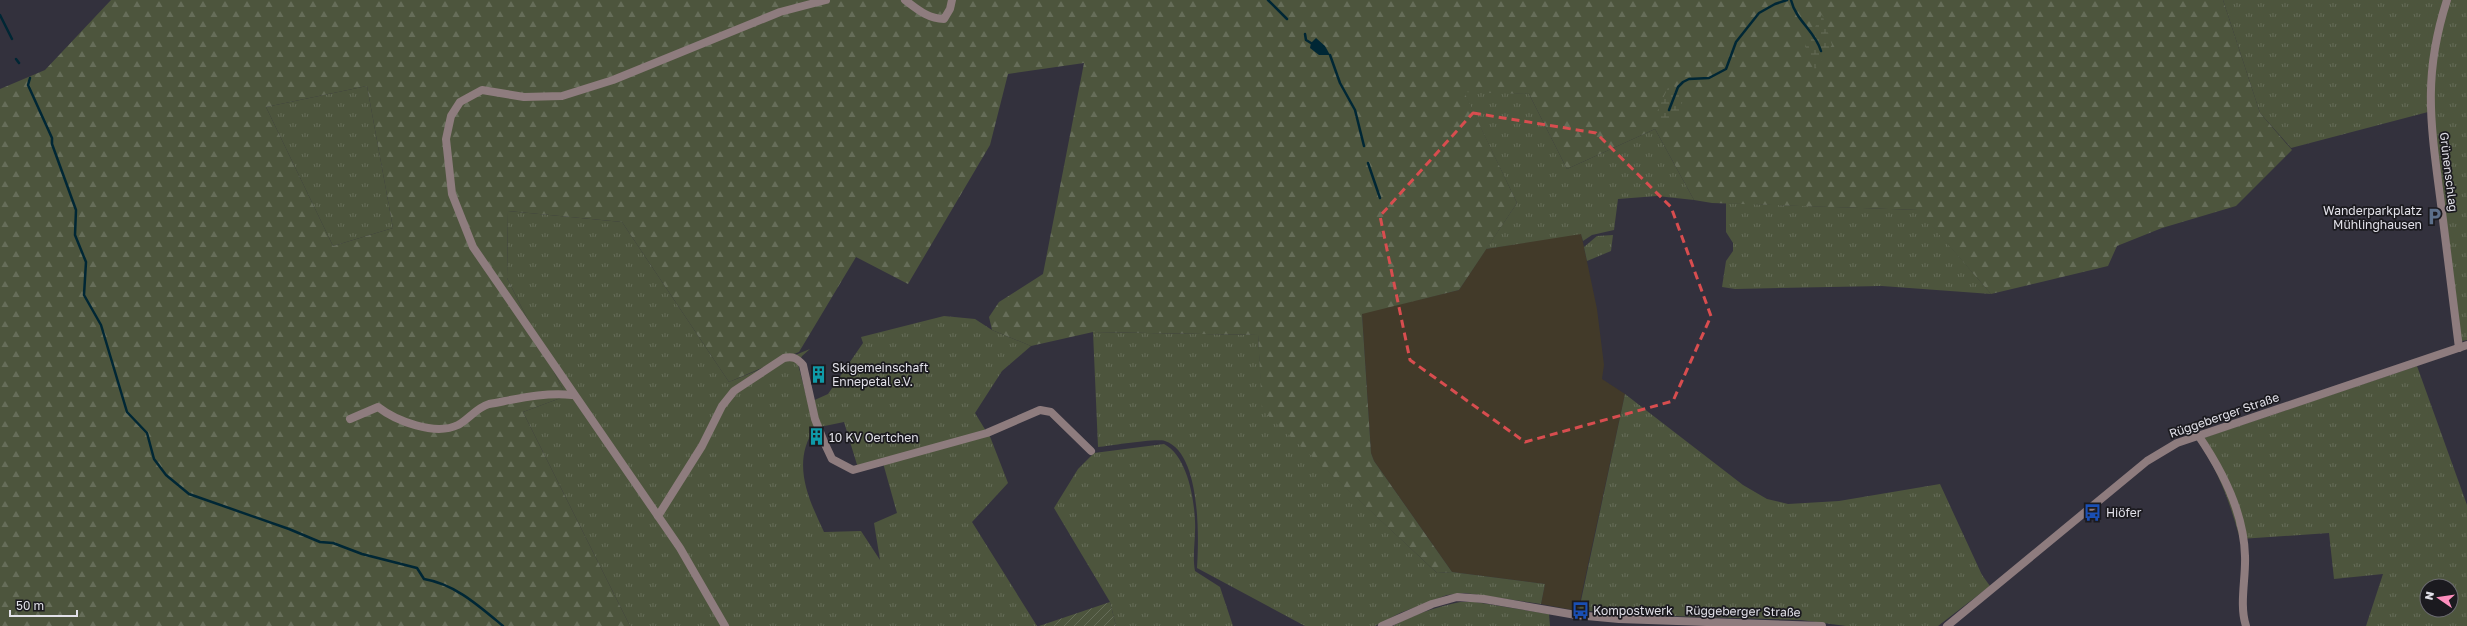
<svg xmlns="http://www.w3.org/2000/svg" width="2467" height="626" viewBox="0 0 2467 626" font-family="'Golos Text',sans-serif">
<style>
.industrial{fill:#423a29}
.grass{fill:url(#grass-tufts);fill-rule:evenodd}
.forest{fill:url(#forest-firs);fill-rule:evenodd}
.wetland{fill:url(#wetland-marsh)}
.garden{fill:url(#garden-furrows)}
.water{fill:#002735}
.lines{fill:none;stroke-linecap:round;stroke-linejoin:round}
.stream{stroke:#002735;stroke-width:2.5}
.street{stroke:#8e7c7e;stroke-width:8}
.marked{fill:none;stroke:#d84d4f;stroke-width:3;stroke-dasharray:8 5;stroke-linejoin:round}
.labels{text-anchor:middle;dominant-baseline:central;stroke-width:3.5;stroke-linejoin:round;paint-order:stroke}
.street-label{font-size:12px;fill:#e2e1e9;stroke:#1b1a1f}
.poi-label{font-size:12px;fill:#e2e1e9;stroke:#1b1a1f;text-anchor:start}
</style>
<defs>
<pattern id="grass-tufts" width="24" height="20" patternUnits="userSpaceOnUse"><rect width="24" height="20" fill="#4d553d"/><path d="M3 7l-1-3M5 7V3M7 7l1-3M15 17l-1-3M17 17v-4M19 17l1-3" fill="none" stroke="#666d59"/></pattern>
<pattern id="forest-firs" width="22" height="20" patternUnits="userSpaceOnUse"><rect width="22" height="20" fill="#4d553d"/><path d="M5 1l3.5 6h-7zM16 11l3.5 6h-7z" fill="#666d59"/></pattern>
<pattern id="wetland-marsh" width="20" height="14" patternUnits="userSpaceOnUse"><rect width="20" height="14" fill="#4d553d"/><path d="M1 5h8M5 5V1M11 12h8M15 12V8" fill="none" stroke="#666d59"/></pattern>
<pattern id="garden-furrows" width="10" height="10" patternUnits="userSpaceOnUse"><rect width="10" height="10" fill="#4d553d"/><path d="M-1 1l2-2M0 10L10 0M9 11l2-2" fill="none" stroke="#666d59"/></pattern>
</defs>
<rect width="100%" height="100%" fill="#33313d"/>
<polygon class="industrial" points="1581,233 1597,309 1604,365 1602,379 1625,394 1578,611 1541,604 1545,584 1452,572 1374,461 1371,453 1362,313 1459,290 1486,249"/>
<g class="grass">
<polygon points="2223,0 2444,0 2428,112 2291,148 2260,113"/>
<polygon points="2449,0 2467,0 2467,340 2462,341 2458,329 2433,109 2437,49"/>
<polygon points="367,86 393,228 333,246 266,107"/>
<polygon points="1463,91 1529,94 1567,169 1655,129 1694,200 1657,196 1618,199 1614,230 1592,235 1583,241 1581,234 1486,249 1517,203"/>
<polygon points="1726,203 1919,210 1991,294 1882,286 1735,289 1722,287 1726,261 1733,251 1733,243 1726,232"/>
<path d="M508,211L622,222L729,382L810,349L802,356L798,364L808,403L828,394L863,343L861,337L944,316L975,319L992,330L1031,346L1002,371L975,413L986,431L858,468L844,422L815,428C791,462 808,498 824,532L861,531L880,560L874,523L897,513L883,463L989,434L1008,483L972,522L1037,626H630L523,412L566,396L507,278Z"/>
<polygon points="1613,235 1611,251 1587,261 1584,247 1597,236"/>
<path d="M1093,332L1258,335L1263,410L1437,573L1452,572L1545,584L1541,604L1465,593L1447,595L1400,613L1375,626H1305L1197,568C1199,538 1201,453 1165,441C1155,438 1111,446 1098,447Z"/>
<path d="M2417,366L2467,505V626H2366L2383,574L2334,579L2329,533L2240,539C2230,503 2219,471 2197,440ZM2427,586H2451V610H2427Z"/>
<polygon points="1625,394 1743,485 1767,499 1788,504 1839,501 1940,484 1982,575 1990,586 1938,626 1846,626 1801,620 1637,615 1579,610"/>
<path d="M1164,444C1187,456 1194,497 1195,521C1196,538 1192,555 1195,571L1220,587L1233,626H1116L1110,602L1054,508L1078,469L1094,453Z"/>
<path d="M1460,602H1475L1549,614L1550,626H1393C1414,614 1436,607 1460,602Z"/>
</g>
<path class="forest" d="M111,0H2223L2260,113L2292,150L2236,206L2162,228L2117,246L2108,266L1991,294L1918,210L1712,203L1694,200L1655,129L1567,169L1529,94L1464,92L1517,203L1459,290L1362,314L1371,453L1374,461L1452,572L1437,573L1262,410L1258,335L1093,332L1031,346L992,330L989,317L999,302L1043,274L1084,63L1008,74L990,145L908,284L856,257L799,352L729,382L622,222L508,211L507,278L566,396L523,412L630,626H0V89L45,70ZM367,86L393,228L333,246L266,107Z"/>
<g class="wetland">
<polygon points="1822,14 1832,45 1815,69 1805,46"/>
<polygon points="1670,83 1684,94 1679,117 1663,125 1656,114"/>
</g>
<polygon class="garden" points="1110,602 1116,626 1039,626"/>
<polygon class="water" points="1316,38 1325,46 1330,55 1319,55 1310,48 1311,43"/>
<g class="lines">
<g class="stream">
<polyline points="1268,0 1287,19"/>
<path d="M1791,0C1796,21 1815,31 1821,51"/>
<polyline points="0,15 12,39"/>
<polyline points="1305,34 1306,40 1311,43"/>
<polyline points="1330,55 1340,83 1355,110 1364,146"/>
<polyline points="16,59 19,63"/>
<path d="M30,78L28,85L52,138V144L76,210L75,235L86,262L84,295L101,325L127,412L147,433L154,459L166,475L189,494L289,529L320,542L333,543L362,554L417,568L424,579C455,584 479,606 503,626"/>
<polyline points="1669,110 1678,87 1683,82 1689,79 1709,78 1726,69 1736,42 1759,13 1775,4 1787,0"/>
<polyline points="1368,163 1380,198"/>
</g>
<g class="street">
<path d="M905,0C917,9 928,19 944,19L950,9L952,0"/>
<path d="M2447,0C2422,77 2431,126 2441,204C2447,252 2453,300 2459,348"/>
<path d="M350,419L378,407C396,421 435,436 458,425C469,419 476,408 489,404C517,399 544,392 572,395"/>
<path d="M2198,435C2222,470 2244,512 2245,556C2246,578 2239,605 2246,626"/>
<path d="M658,516L702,446L722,406L734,391L784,358C793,356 797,358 803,365L815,419L824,442L832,459L853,470L987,433L1040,410L1051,412L1091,451"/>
<polyline points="725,626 680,548 473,247 452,194 446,139 451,116 460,102 482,90 524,97 562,96 613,80 780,12 826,0"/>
<polyline points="1382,626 1432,604 1457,597 1484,599 1576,615 1619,619 1822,626"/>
<polyline points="1947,626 2147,461 2177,443 2467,345"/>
</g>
</g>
<path class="marked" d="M1473,113L1596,133L1671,207L1711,316L1673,401L1525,442L1410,360L1380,216Z"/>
<defs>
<symbol id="parking-bare" viewBox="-9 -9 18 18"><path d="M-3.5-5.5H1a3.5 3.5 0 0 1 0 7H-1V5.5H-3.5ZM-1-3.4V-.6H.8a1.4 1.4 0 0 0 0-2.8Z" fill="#5c6f8a" stroke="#1b1a1f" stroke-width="2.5" paint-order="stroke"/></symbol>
<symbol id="building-bare" viewBox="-9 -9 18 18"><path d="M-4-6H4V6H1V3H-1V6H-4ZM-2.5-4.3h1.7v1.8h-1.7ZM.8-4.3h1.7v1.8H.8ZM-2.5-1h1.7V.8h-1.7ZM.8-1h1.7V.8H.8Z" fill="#0f9aa8" stroke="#1b1a1f" stroke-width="2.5" paint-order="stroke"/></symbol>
<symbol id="bus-bare" viewBox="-9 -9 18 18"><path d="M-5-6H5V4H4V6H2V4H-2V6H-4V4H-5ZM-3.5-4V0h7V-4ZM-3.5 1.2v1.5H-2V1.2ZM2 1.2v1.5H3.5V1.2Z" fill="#1a4fb4" stroke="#1b1a1f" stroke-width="2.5" paint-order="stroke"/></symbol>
</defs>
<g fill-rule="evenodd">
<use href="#parking-bare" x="2422" y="204" width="25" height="25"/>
<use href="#building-bare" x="806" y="362" width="25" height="25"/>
<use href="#building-bare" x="804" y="424" width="25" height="25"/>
<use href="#bus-bare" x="2080" y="500" width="25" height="25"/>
<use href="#bus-bare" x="1568" y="598" width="25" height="25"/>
</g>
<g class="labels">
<g class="street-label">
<text transform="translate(2449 172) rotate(83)">Grünenschlag</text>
<text transform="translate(2224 415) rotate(-19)">Rüggeberger Straße</text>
<text transform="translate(1743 611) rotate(1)">Rüggeberger Straße</text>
</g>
<g class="poi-label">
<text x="2422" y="210" text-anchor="end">Wanderparkplatz<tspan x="2422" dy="14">Mühlinghausen</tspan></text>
<text x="832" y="367">Skigemeinschaft<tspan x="832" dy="14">Ennepetal e.V.</tspan></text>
<text x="829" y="437">10 KV Oertchen</text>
<text x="2106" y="512">Hiöfer</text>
<text x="1593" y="610">Kompostwerk</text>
</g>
</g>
<g transform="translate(2439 598) rotate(283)"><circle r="19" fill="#1b1a1f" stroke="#6b6a70"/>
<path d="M0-3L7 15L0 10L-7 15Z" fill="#fe8ebe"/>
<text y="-6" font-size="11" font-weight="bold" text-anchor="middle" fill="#e2e1e9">N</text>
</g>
<path d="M10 610v6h67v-6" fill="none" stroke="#e2e1e9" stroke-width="2"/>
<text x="16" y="610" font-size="12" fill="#e2e1e9" stroke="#1b1a1f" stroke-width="3" paint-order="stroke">50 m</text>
</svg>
